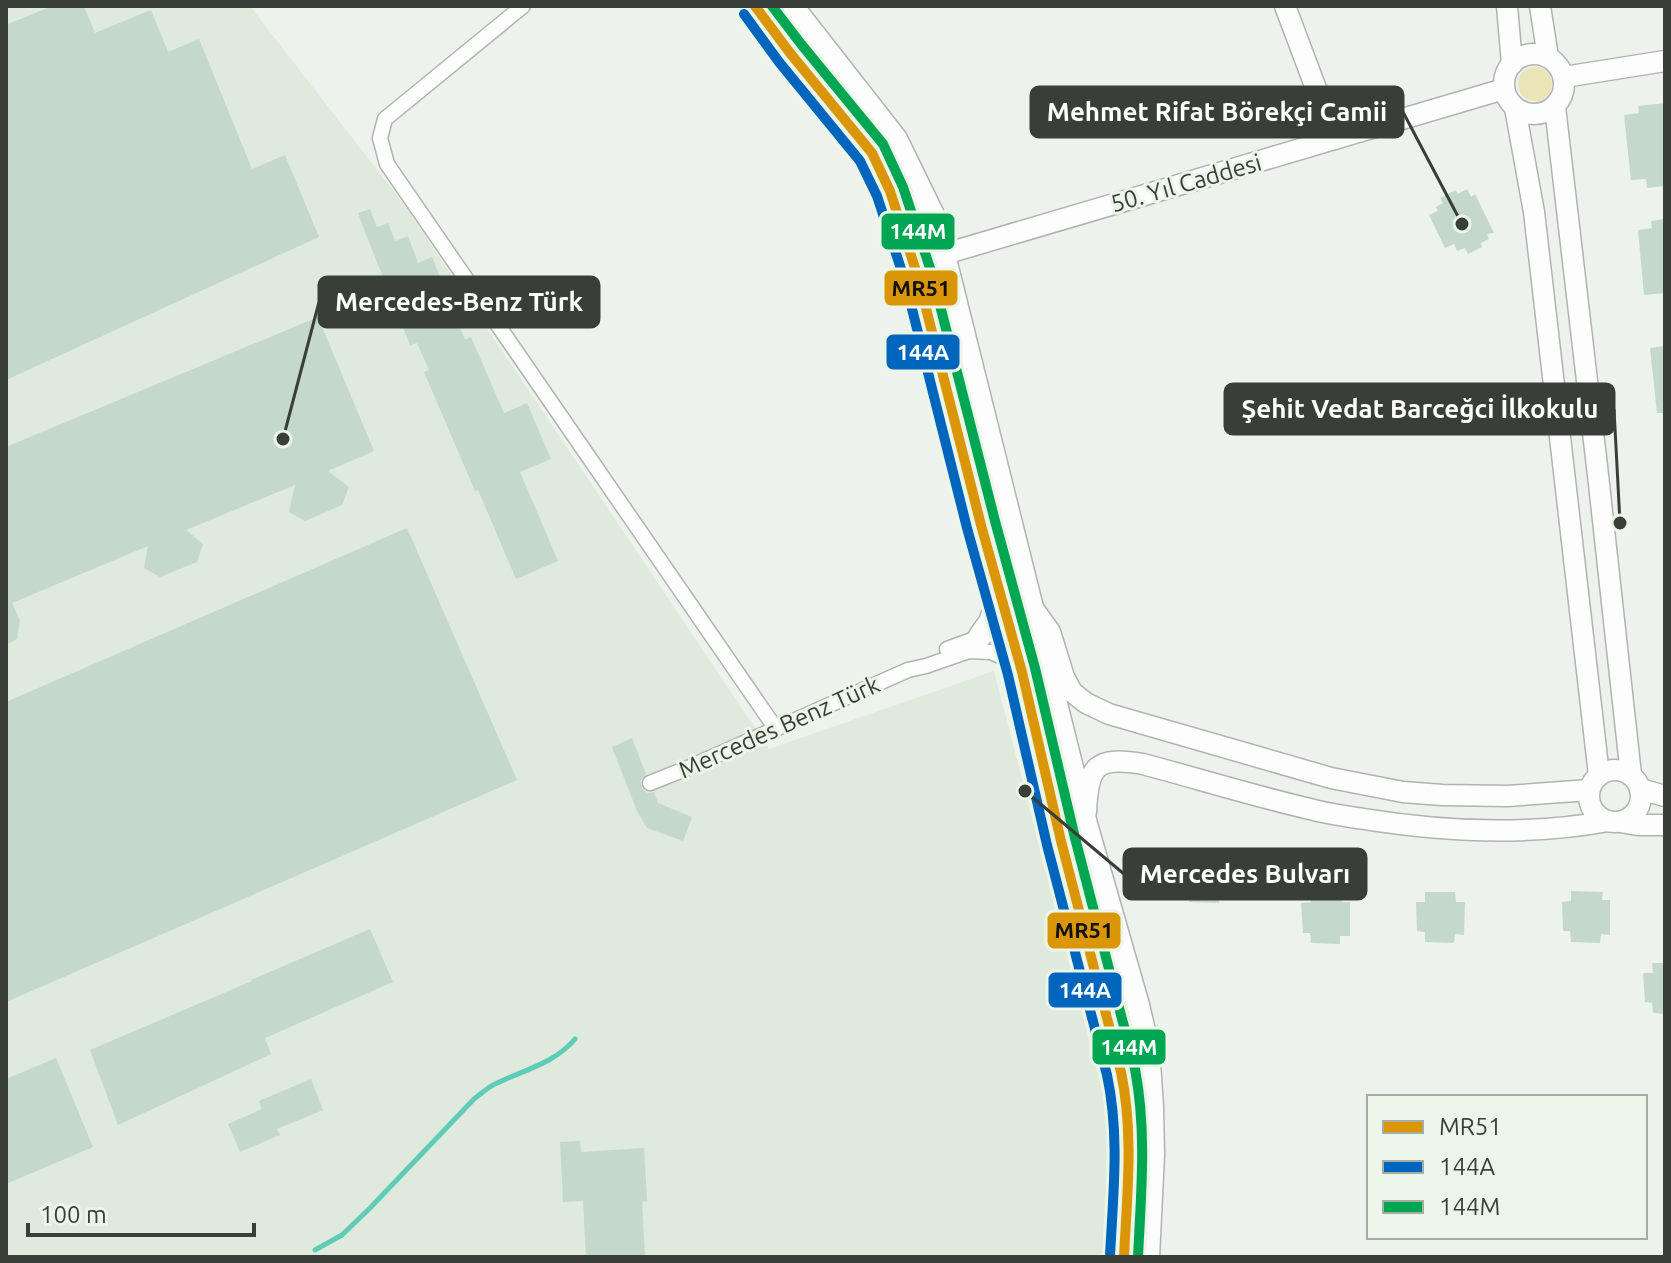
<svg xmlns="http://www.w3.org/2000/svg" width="1671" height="1263" viewBox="0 0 1671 1263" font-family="Ubuntu,sans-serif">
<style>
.built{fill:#dfe9dc}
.green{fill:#ebe4b6}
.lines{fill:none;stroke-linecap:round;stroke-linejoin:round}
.stream{stroke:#5fccb8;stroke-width:5}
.building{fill:#c4d9cc}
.street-casing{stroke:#b0b4b0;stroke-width:17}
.secondary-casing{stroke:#b0b4b0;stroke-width:23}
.primary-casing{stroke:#b0b4b0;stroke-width:25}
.street{stroke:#fcfdfc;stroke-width:14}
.secondary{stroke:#fcfdfc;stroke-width:20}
.primary{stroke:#fcfdfc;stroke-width:22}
.bus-1-casing{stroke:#ecf6e8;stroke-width:16}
.bus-2-casing{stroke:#ecf6e8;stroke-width:16}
.bus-3-casing{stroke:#ecf6e8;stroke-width:16}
.bus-1{stroke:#db9608;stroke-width:10}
.bus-2{stroke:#0065bd;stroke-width:10}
.bus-3{stroke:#00a651;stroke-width:10}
.labels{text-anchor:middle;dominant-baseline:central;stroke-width:6;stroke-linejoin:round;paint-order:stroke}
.street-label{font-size:24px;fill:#3a3e38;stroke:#ecf6e8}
.leader{fill:none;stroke:#3a3e38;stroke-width:3}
.callout-dot{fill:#3a3e38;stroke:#ecf6e8;stroke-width:3}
.callout{fill:#3a3e38;stroke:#3a3e38;stroke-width:3}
.callout-label{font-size:26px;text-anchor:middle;font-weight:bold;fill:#fff}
.line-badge{stroke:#ecf6e8;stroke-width:3}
.badge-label{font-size:22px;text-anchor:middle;font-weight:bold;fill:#fff}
.pale-badge-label{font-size:22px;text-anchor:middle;font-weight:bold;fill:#111}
</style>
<rect width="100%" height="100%" fill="#edf2ec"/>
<polygon class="built" points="6,6 250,6 405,206 769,749 994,671 1107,1110 1108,1257 6,1257"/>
<circle class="green" cx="1535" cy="84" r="17"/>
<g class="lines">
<path class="stream" d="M315,1250L342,1235L370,1208L474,1099C481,1094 488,1087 495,1084C523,1070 554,1064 575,1039"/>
</g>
<g class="building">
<polygon points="52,6 84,6 95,33 151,10 168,52 199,39 252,169 285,155 319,237 6,380 6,25"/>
<polygon points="1665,103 1665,186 1647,188 1646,179 1631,180 1624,115 1639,113 1638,106"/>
<polygon points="1467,189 1471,197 1475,194 1494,233 1487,234 1489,239 1481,243 1482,247 1468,254 1465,248 1457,251 1454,244 1445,248 1429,215 1438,211 1436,207 1443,203 1440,198 1456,190 1458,194"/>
<polygon points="370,209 377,227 388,223 395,241 408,236 418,263 432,257 465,340 471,337 504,413 527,403 551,459 520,472 558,561 516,579 478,490 475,491 424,372 429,370 417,343 410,345 365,232 358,213"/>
<polygon points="1665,219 1665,293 1644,295 1638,230 1652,228 1651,221"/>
<polygon points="318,317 374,451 328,471 349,487 342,505 305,521 289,512 295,485 186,530 203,544 197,562 160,577 144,568 148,546 12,603 20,620 17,639 6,645 6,447"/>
<polygon points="1665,346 1665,413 1657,413 1650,348"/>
<polygon points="407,528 517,780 6,1002 6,702"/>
<polygon points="632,738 646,774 640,781 643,790 648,793 654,792 658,803 692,817 683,841 647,828 637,811 612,747"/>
<polygon points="1189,851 1221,852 1221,860 1229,861 1229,895 1219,894 1219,903 1189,902 1189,891 1181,891 1180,861 1189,861"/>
<polygon points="1571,891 1603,892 1602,900 1610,900 1610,935 1601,934 1600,943 1571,942 1570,931 1563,931 1562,902 1571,901"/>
<polygon points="1425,892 1455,892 1456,902 1465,902 1464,935 1455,934 1454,943 1425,942 1425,932 1417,931 1416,902 1425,902"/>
<polygon points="1310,893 1340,894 1342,902 1350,902 1350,936 1340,936 1340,944 1311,943 1310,933 1303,933 1301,903 1311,902"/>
<polygon points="370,929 393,982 265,1038 271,1054 118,1125 90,1050 252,981 251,980"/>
<polygon points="1652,963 1665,963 1665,1014 1653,1013 1652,1003 1645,1002 1643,973 1653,973"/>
<polygon points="56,1058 93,1147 6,1184 6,1079"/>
<polygon points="311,1079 323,1110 277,1129 280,1135 240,1152 228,1124 262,1109 259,1101"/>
<polygon points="580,1141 581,1152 644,1148 647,1201 642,1202 645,1257 586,1257 583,1201 563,1202 560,1142"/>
</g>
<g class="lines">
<defs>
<g id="street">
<polyline points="523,6 385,119 380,138 387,164 776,729"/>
<polyline points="947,649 988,634 1012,636"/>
<polyline points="650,783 690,767 908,670 926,666 969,651 991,652 1004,658 1022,672"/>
</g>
<g id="secondary">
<polyline points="1285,6 1335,139"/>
<polyline points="1507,6 1512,64"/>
<polyline points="1540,6 1548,57"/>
<circle cx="1534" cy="84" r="30"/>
<polyline points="1564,77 1665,61"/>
<polyline points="1555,107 1598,475 1631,775"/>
<polyline points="1515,108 1534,212 1599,775"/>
<polyline points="914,263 1504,89"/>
<polyline points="1033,608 1050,632 1064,677 1072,692 1086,703 1109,714 1331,778 1403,792 1442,795 1508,796 1589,790"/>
<circle cx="1615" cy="796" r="26"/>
<polyline points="1640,789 1665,796"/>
<path d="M1086,812C1088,766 1095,756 1143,764C1199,779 1254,796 1310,809C1327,814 1346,816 1364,819C1445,832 1528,836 1608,821"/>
<polyline points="1620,822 1638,825 1665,825"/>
</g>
<g id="primary">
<path d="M755,6L790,53L872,153L890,191L918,277L981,525L1022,672L1061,841L1117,1054C1122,1078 1128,1103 1129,1127C1131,1171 1126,1214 1124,1257"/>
<polyline points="792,6 896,139 935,219 1086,824 1138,1005 1148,1048 1152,1107 1153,1155 1148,1257"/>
<polyline points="980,636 990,622 1000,593"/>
</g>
</defs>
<use href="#street" class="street-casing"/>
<use href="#secondary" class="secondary-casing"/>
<use href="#primary" class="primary-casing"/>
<use href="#street" class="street"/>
<use href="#secondary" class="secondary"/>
<use href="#primary" class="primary"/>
<defs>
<path id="bus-1" d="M755,6L790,53L872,153L890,191L918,277L981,525L1022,672L1061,841L1121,1072C1134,1134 1127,1195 1124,1257"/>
<path id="bus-2" d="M744,14L779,62L860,161L877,196L905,281L967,528L1008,675L1047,845L1107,1075C1120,1136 1113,1195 1110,1256"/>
<path id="bus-3" d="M772,6L801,44L883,144L903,187L932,274L995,521L1035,668L1075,838L1135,1069C1147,1132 1141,1194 1138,1257"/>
</defs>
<use href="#bus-1" class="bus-1-casing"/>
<use href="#bus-2" class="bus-2-casing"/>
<use href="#bus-3" class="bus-3-casing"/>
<use href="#bus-1" class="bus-1"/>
<use href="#bus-2" class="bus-2"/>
<use href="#bus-3" class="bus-3"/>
</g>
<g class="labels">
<g class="street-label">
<text transform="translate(1186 183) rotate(-16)">50. Yıl Caddesi</text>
<text transform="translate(779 727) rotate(-24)">Mercedes Benz Türk</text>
</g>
</g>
<path class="leader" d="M1462 224L1403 112M283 439L319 302M1620 523L1614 409M1025 791L1124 874"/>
<g class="callout-dot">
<circle cx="1462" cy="224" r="8"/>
<circle cx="283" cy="439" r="8"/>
<circle cx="1620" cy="523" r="8"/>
<circle cx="1025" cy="791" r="8"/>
</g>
<g class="callout">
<rect x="1031" y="87" width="372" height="50" rx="8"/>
<rect x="319" y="277" width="280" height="50" rx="8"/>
<rect x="1225" y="384" width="389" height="50" rx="8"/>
<rect x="1124" y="849" width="242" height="50" rx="8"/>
</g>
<g class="callout-label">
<text x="1217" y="121">Mehmet Rifat Börekçi Camii</text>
<text x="459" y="311">Mercedes-Benz Türk</text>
<text x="1420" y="418">Şehit Vedat Barceğci İlkokulu</text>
<text x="1245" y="883">Mercedes Bulvarı</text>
</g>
<g class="line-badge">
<rect x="880" y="212" width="76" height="39" rx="8" fill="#00a651"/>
<rect x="883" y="269" width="76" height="38" rx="8" fill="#db9608"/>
<rect x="885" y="333" width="76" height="38" rx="8" fill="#0065bd"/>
<rect x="1046" y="911" width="76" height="39" rx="8" fill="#db9608"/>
<rect x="1047" y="971" width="76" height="38" rx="8" fill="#0065bd"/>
<rect x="1091" y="1028" width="76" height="38" rx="8" fill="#00a651"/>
</g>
<g class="badge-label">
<text x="918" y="239">144M</text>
<text x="923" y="360">144A</text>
<text x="1085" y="998">144A</text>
<text x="1129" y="1055">144M</text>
</g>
<g class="pale-badge-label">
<text x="921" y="296">MR51</text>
<text x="1084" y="938">MR51</text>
</g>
<rect width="1671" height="1263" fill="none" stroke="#3a3e38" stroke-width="16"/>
<rect x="1367" y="1095" width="280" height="144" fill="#ecf6e8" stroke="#a5aca2" stroke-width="2"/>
<rect x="1383" y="1121" width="40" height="12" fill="#db9608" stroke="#a5aca2" stroke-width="2"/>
<text x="1439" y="1135" font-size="24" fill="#3a3e38">MR51</text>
<rect x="1383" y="1161" width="40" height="12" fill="#0065bd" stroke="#a5aca2" stroke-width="2"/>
<text x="1439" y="1175" font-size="24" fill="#3a3e38">144A</text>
<rect x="1383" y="1201" width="40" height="12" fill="#00a651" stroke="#a5aca2" stroke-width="2"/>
<text x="1439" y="1215" font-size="24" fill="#3a3e38">144M</text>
<path d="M28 1223v12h226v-12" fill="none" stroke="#3a3e38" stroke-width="4"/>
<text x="40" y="1223" font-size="24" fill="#3a3e38" stroke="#ecf6e8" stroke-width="6" paint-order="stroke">100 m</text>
</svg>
